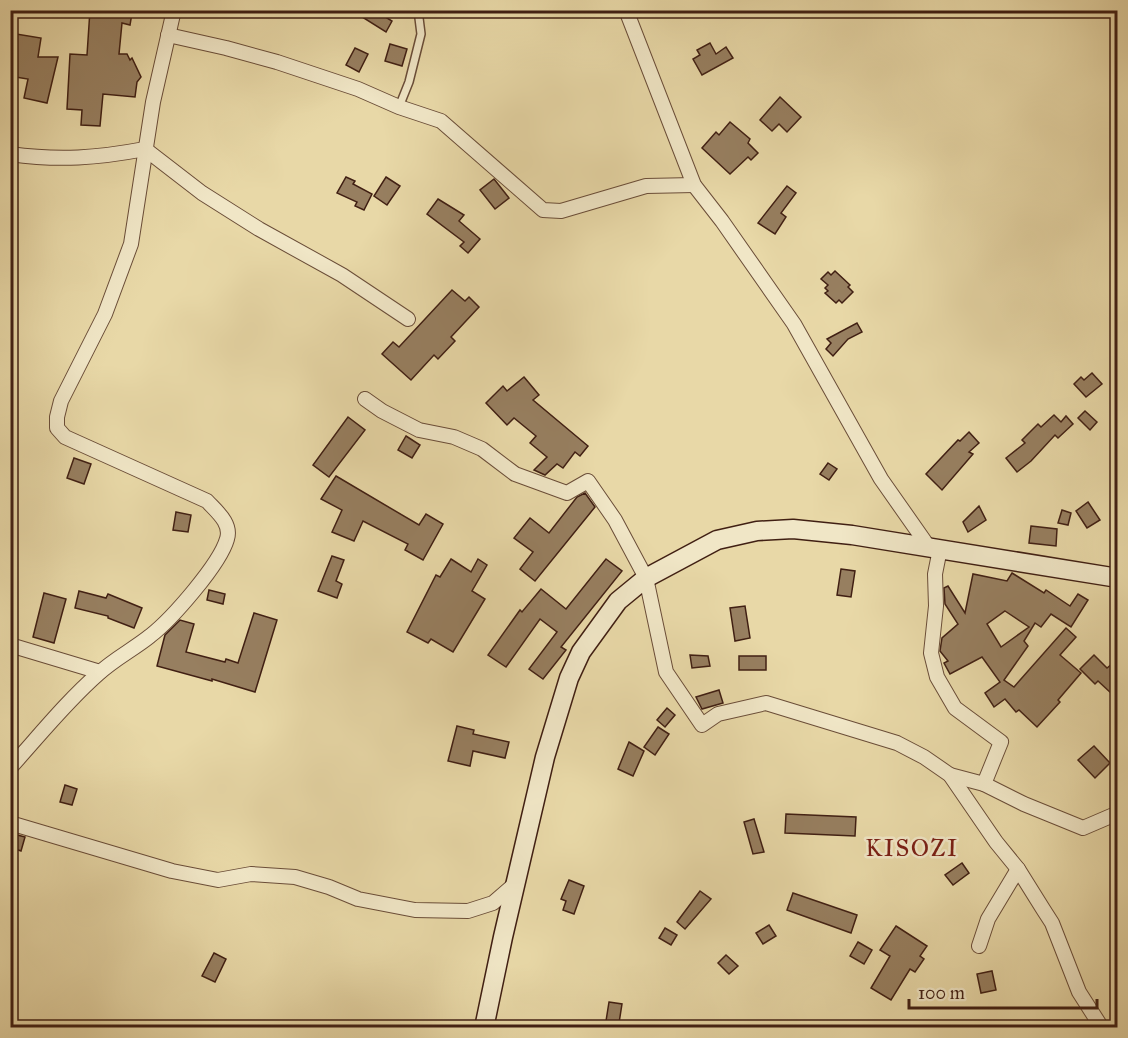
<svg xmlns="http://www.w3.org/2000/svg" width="1128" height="1038" viewBox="0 0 1128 1038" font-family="'IM FELL Great Primer',serif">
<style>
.building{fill:#977f60;stroke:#401f13;stroke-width:1.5;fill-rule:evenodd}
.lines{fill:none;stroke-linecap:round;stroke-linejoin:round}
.lane-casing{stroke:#6a4d38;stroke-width:10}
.street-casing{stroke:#6a4d38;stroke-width:16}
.secondary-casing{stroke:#401f13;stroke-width:21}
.lane{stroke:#f0e6c6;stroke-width:7}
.street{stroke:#f0e6c6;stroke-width:14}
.secondary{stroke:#f0e6c6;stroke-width:18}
.labels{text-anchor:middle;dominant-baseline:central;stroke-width:5;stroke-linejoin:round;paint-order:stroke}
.quarter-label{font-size:24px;letter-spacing:1.5px;fill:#7a1f14;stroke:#f0e6c6}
</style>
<rect width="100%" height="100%" fill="#e8d8a7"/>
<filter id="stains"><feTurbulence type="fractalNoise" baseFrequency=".00333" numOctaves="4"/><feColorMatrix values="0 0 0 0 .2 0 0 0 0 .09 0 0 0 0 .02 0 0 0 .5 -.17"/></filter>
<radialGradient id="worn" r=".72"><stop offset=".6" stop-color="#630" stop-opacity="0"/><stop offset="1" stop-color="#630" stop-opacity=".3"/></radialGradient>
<g class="building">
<polygon points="90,10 113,10 132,13 130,25 122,23 119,54 127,54 130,60 132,58 141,77 137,82 135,97 103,94 100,126 81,125 82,110 67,109 70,54 87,55"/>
<polygon points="351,10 374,10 392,21 386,32"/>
<polygon points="10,33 41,38 38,57 58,57 47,103 24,98 28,79 10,76"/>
<polygon points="710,43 716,54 726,47 733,58 702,75 693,59 700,55 697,50"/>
<polygon points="390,44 407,49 402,66 385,61"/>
<polygon points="355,48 368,54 359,72 346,65"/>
<polygon points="780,97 801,117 787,132 779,124 772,131 760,120"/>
<polygon points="730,122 750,139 748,143 758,153 751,160 748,157 730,174 702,148 716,132 719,135"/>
<polygon points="346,177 355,181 353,184 372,194 364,210 355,206 357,202 337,193"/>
<polygon points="386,177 400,186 387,205 374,196"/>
<polygon points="494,179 509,198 495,209 480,190"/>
<polygon points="787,186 796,193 781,213 786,217 775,234 758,223"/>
<polygon points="438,199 464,215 459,221 480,239 468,253 460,246 464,242 427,214"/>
<polygon points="835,271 850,285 848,287 853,292 842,303 839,300 836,303 825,293 828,291 825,288 828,285 821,279 828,272 831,275"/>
<polygon points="452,290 465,301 469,297 479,307 451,337 455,341 438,359 434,355 411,380 382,354 393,342 399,347"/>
<polygon points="857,323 862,332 848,339 833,356 826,349 831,343 827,339"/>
<polygon points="1092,373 1102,384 1086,397 1074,384 1081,377 1084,380"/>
<polygon points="524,377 539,395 533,400 588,446 580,456 575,452 563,468 557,464 545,475 534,470 547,457 530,443 536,436 514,418 507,425 486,403 503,386 507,391"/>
<polygon points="1085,411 1097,422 1090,430 1078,418"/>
<polygon points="1054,415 1061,422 1066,416 1073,424 1058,438 1055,435 1031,461 1017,472 1006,458 1025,443 1022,440 1038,424 1041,427"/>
<polygon points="348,417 365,430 329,477 313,465"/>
<polygon points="969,432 979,443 969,452 973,454 942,490 926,474 958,440 960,441"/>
<polygon points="406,436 420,445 412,458 398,450"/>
<polygon points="74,458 91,464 84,484 67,478"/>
<polygon points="828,463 837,469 829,480 820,474"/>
<polygon points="336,476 419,525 426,514 443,524 423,560 405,550 408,544 363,521 354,541 332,532 342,510 321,499"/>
<polygon points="585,493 595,507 535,581 520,569 533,552 514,538 530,518 549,533 577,497"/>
<polygon points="1088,502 1100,520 1087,528 1076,511"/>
<polygon points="979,506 986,520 968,532 963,522"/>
<polygon points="1062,510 1071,513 1068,525 1058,523"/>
<polygon points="176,512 191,515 188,532 173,530"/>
<polygon points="1031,526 1057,529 1056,546 1029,543"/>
<polygon points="332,556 344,560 336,581 342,584 337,598 318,591"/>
<polygon points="451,559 471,572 478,559 487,565 472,591 485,599 453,652 431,639 428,643 407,632 436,575 440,577"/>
<polygon points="606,559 622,571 561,647 566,650 543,679 529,669 557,632 540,619 506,667 488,655 520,610 522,612 541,589 566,609"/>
<polygon points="841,569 855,571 851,597 837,595"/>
<path d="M1012,573L1044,593L1046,590L1070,606L1078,594L1088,600L1071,627L1051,614L1041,627L1035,623L1024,641L1028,646L1004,680L1014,687L1066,628L1076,637L1060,655L1081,673L1058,700L1060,702L1037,727L1019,710L1016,712L1005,699L994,707L985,693L1000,682L982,657L950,674L944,663L948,661L940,651L942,638L958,624L945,604L944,588L948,586L965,613L973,574L1007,581ZM1005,611L1029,627L1001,647L987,624Z"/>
<polygon points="209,590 225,594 223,604 207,600"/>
<polygon points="79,591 106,598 108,594 142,608 134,628 108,618 108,616 75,608"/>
<polygon points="44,593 66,599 54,643 33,637"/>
<polygon points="745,606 750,638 735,641 730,608"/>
<polygon points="254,613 277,620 255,692 212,679 212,681 157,666 165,635 180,620 194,624 186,652 225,662 226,659 238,663"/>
<polygon points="690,655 708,656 710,666 692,668"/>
<polygon points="1094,655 1107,668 1118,659 1118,687 1111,693 1098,681 1095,684 1080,669"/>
<rect x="739" y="656" width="27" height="14"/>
<polygon points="719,690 723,703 702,709 696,697"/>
<polygon points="667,708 675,715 665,727 657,720"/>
<polygon points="457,726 474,730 473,734 509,742 505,758 473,751 470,766 448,761"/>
<polygon points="658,727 669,734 655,755 644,747"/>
<polygon points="629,742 644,751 633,776 618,769"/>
<polygon points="1094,746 1110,763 1095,778 1078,760"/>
<polygon points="65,785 77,789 72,805 60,802"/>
<polygon points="786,814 856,817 855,836 785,833"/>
<polygon points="754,819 764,852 753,854 744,822"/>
<polygon points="10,833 25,837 21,851 10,847"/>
<polygon points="962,863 969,873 953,885 945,875"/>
<polygon points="569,880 584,886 574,914 563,910 566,901 561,899"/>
<polygon points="700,891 711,899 685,929 677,922"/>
<polygon points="793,893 857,915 851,933 787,910"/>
<polygon points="769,925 776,936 763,944 756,933"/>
<polygon points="896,926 927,946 920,956 924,959 915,972 910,969 891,1000 871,988 890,956 880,950"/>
<polygon points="665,928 677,935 671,945 659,938"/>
<polygon points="858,942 872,950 864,964 850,956"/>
<polygon points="214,953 226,959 215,982 202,976"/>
<polygon points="726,955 738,966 729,974 718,963"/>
<polygon points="992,971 996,990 981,993 977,974"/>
<polygon points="609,1002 622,1004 619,1023 606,1021"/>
</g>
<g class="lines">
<defs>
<polyline id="lane" points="399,107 409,82 421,34 418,10"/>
<g id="street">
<polyline points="626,10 694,185 722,221 794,324 881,479 928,546"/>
<polyline points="168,35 226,48 277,62 358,89 399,107 441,121 543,210 561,211 646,186 694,185"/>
<path d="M10,154C60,161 97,158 145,149L202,193L259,229L342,275L408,319"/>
<polyline points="365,399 382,411 419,430 454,437 482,449 515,474 567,493 588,481 615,520 646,578 666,672 702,725 718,714 766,703 897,743 924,757 950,775 996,842 1018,869 1043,909 1052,923 1079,992 1102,1028"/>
<polyline points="940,549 935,574 936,606 931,653 937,677 955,708 1001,742 984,784"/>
<polyline points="10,645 100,672"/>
<path d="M10,768C39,736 66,702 98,674C114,659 134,649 150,636C172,619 220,564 227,539C232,523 216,511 207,501L65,437L57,428V417L61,401L105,314L131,244L153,102L174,10"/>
<polyline points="950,775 984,784 1024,804 1083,828 1118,813"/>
<polyline points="10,823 172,871 218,880 251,874 295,877 329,887 358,899 415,910 468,911 493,903 515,884"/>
<polyline points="979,946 988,919 1018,869"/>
</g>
<polyline id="secondary" points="484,1028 503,937 545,757 569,678 581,652 618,601 646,578 717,540 757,531 793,529 852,535 1118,578"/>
</defs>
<use href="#lane" class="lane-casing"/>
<use href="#street" class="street-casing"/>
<use href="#secondary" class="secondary-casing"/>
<use href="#lane" class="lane"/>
<use href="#street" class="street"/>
<use href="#secondary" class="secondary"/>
</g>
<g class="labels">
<g class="quarter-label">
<text x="912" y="848">KISOZI</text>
</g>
</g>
<rect width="1128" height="1038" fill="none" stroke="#e8d8a7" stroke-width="36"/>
<rect x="12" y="12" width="1104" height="1014" fill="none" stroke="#401f13" stroke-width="3"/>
<rect x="18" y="18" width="1092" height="1002" fill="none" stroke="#401f13" stroke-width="1.5"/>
<path d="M909 999v9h188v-9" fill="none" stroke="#401f13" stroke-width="3"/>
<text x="918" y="999" font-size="18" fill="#401f13" stroke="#f0e6c6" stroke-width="4.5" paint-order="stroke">100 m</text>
<rect width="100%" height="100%" filter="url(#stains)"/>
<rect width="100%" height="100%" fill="url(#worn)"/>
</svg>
